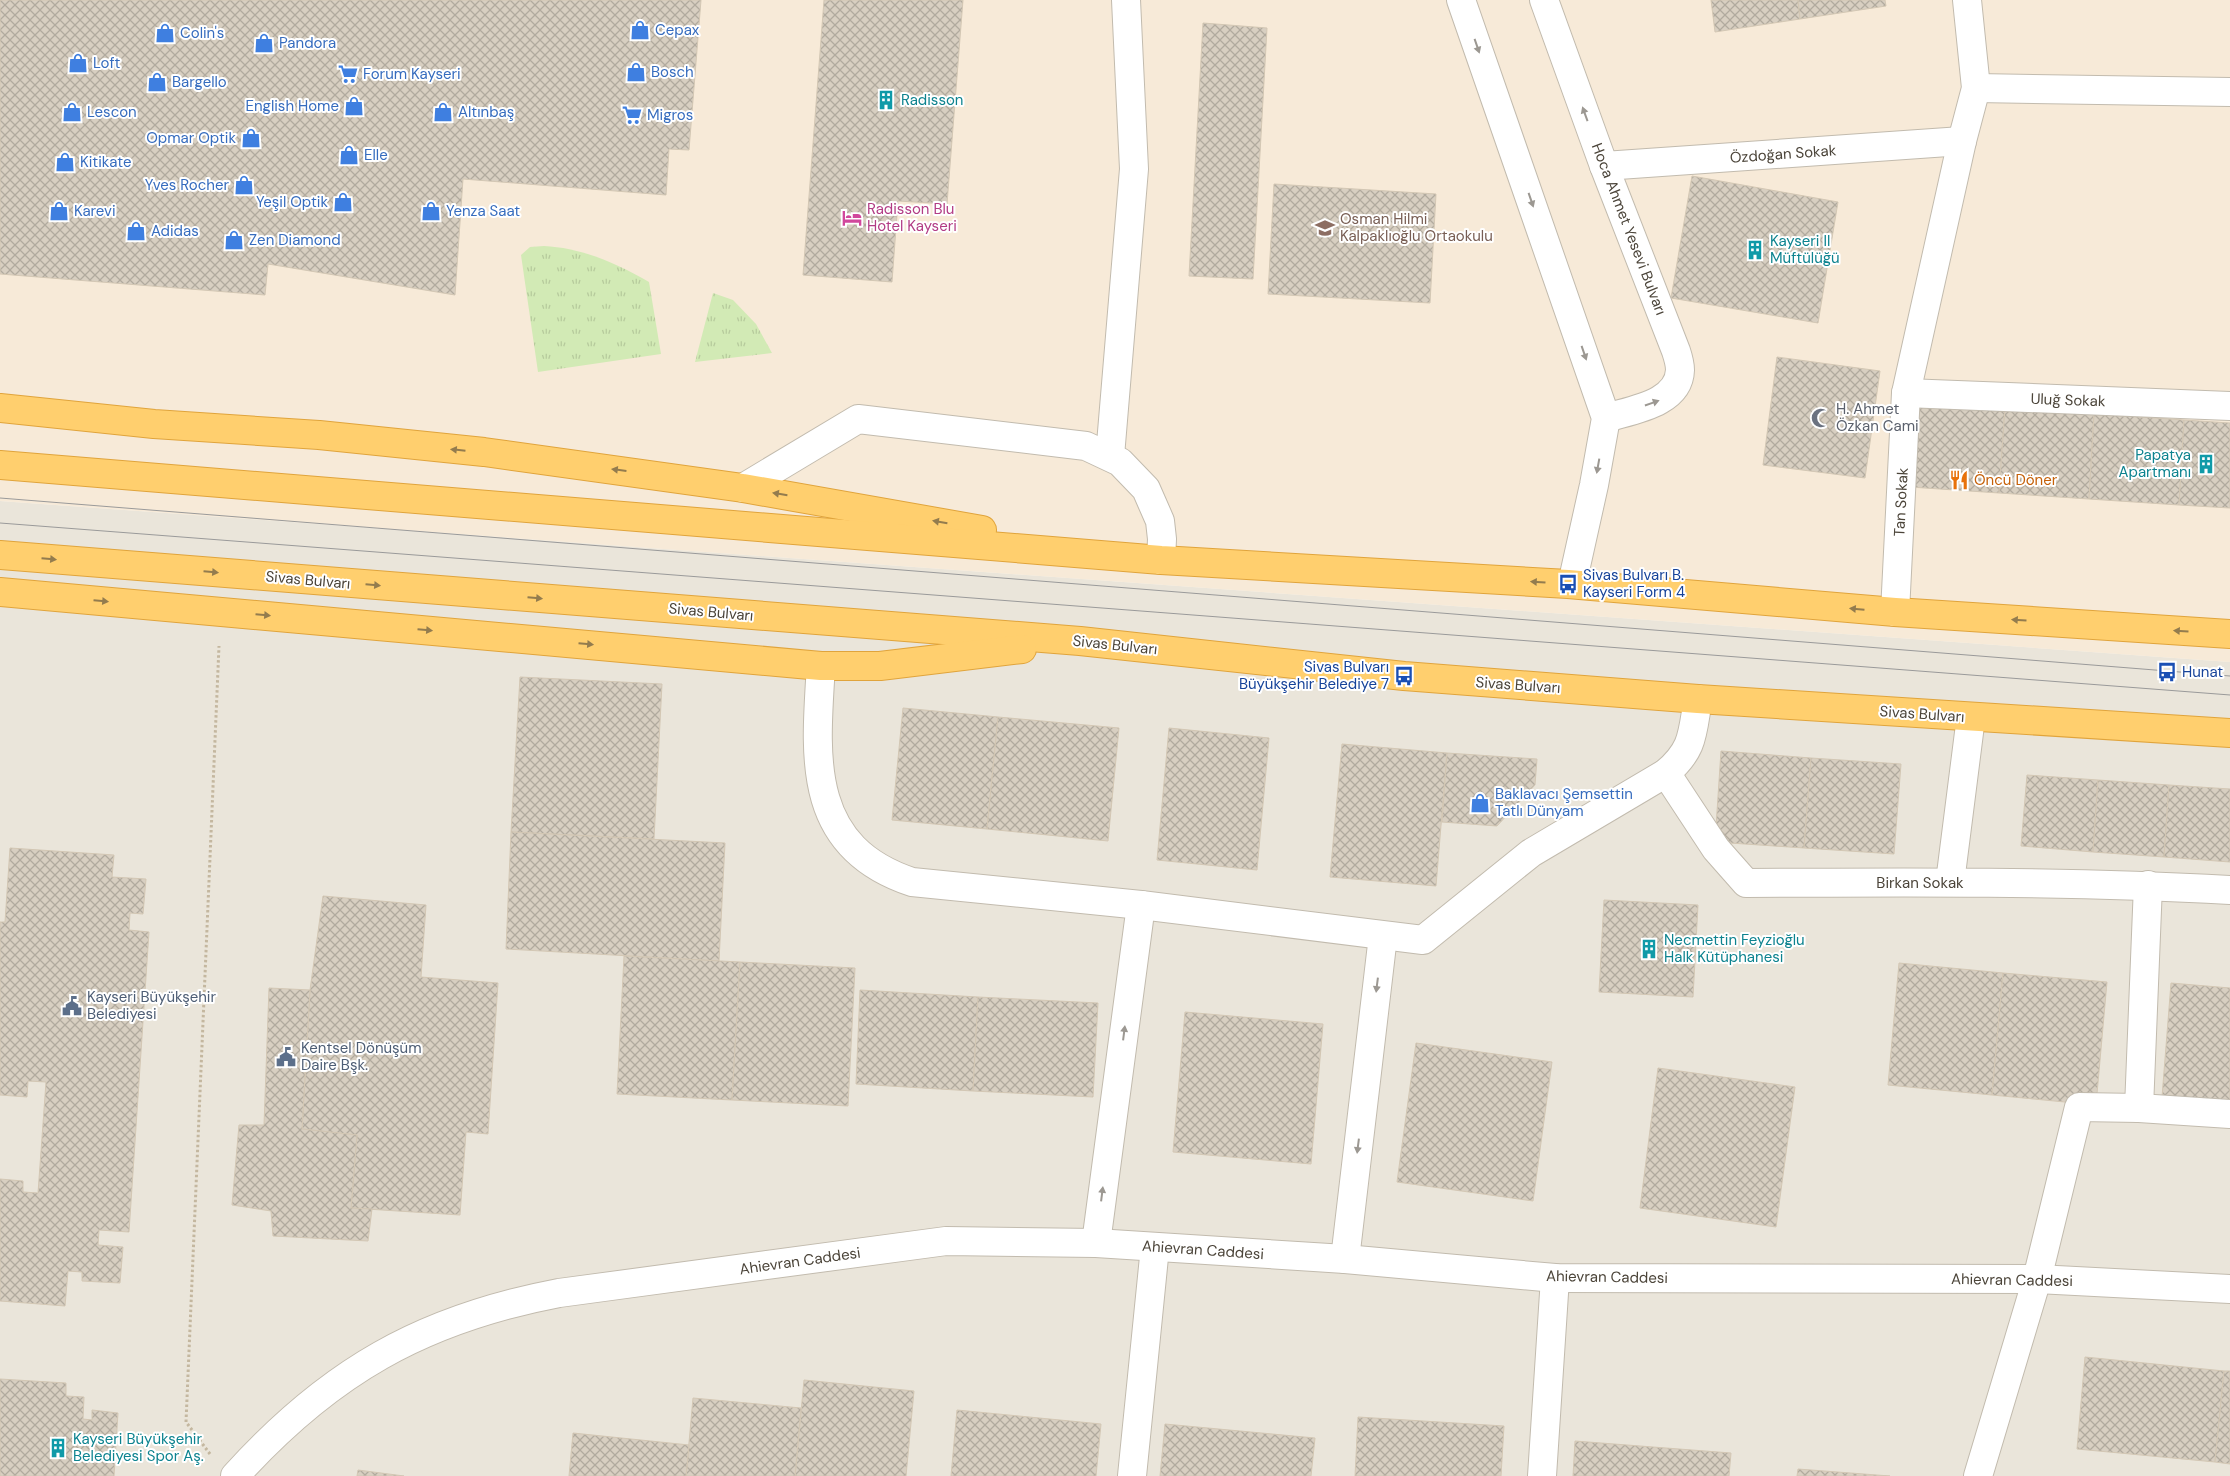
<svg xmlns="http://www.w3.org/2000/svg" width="2230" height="1476" viewBox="0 0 2230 1476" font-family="'DM Sans',sans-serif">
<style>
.residential{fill:#eae5da}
.commercial{fill:#f7ead8}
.grass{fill:url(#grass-tufts)}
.building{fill:url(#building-cross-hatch);stroke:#d3c7b4}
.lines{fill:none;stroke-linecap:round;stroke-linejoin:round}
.minor-casing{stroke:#c2bbae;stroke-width:30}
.highway-casing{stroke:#e0a43c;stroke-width:30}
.path{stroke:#c4b79f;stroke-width:3;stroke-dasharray:2.5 2.5;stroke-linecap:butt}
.minor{stroke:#fff;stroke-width:28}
.highway{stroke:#ffcf6e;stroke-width:28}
.tram{stroke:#9a9a9a;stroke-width:1}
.oneway{fill:#9c9892}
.oneway2{fill:#937c4e}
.labels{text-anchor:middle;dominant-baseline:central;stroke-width:4;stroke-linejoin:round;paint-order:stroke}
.shop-label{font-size:15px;fill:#366cbe;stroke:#fff;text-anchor:start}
.culture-label{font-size:15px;fill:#0d838f;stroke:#fff;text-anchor:start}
.street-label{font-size:15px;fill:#4b4439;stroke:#fff}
.hotel-label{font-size:15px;fill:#b23c85;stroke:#fff;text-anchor:start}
.education-label{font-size:15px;fill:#785e54;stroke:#fff;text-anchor:start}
.worship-label{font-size:15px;fill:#5b616d;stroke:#fff;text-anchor:start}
.food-label{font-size:15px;fill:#c56008;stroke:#fff;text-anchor:start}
.transit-label{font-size:15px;fill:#164399;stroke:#fff;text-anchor:start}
.service-label{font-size:15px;fill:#4e5e75;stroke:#fff;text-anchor:start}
</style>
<defs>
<pattern id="grass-tufts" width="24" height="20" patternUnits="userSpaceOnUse" patternTransform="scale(1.25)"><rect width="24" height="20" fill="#d2eab5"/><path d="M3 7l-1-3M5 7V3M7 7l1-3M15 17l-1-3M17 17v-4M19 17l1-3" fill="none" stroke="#b6ca9c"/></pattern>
<pattern id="building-cross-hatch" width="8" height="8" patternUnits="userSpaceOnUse" patternTransform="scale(1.25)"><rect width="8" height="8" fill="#d8cfc1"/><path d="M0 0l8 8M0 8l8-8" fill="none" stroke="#b1aa9e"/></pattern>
</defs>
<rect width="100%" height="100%" fill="#f6f3ec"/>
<polygon class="residential" points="0,501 2230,662 2230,1476 0,1476"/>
<polygon class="commercial" points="0,0 2230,0 2230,662 0,501"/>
<g class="grass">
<path d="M544,246C582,248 616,263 649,282L661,354L538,372L521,255L530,247Z"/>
<polygon points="713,293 733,300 756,324 772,353 695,362"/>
</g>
<g class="building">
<polygon points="0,0 701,0 689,150 669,149 666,195 463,179 455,295 268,264 265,295 0,274"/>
<polygon points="824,0 963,0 947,204 898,201 892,282 803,275"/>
<polygon points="1711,0 1798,0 1800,19 1715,32"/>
<polygon points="1798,0 1885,0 1886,6 1800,19"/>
<polygon points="1203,23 1267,28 1253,279 1189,276"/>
<polygon points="1692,176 1838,202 1818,323 1671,298"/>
<polygon points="1274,184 1436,194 1430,303 1268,294"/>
<polygon points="1777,357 1880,371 1865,478 1763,465"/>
<polygon points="1915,402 2005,408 1999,493 1910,487"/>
<polygon points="2005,408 2094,414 2089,499 1999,493"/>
<polygon points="2094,414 2184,420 2179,505 2089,499"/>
<polygon points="2184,420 2230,423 2230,508 2179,505"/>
<polygon points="520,677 662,684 654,839 511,832"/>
<polygon points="903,708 998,717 987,829 892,820"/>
<polygon points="998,717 1119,728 1108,841 987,829"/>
<polygon points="1169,728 1269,738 1257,870 1157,860"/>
<polygon points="1342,744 1447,753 1436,886 1330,877"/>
<polygon points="1721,751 1811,758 1804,848 1715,842"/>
<polygon points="1447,753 1537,759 1535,785 1497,826 1442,822"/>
<polygon points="1811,758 1901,764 1894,854 1804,848"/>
<polygon points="2027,775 2098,780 2093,852 2021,846"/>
<polygon points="2098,780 2169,785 2164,857 2093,852"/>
<polygon points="2169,785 2230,789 2230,862 2164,857"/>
<polygon points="511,832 725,843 719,961 506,949"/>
<polygon points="10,848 114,855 112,877 146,879 143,914 130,913 129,930 149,932 129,1232 99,1230 98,1245 123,1247 120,1283 82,1281 82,1272 68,1271 65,1306 0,1301 0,1179 23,1181 23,1192 38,1193 46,1082 28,1081 27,1097 0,1095 0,922 5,922"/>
<polygon points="323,896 426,905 421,977 498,983 488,1134 466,1132 460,1215 351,1208 357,1135 302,1129 310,990"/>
<polygon points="1604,900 1698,905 1693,997 1599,992"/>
<polygon points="624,956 740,962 732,1100 617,1094"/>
<polygon points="740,962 855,968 848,1106 732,1100"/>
<polygon points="1899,963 2003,973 1992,1095 1888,1085"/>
<polygon points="2003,973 2107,982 2096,1105 1992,1095"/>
<polygon points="2171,983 2230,988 2230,1102 2162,1097"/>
<polygon points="269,988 310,990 302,1129 357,1135 351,1208 372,1209 368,1241 273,1236 271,1211 232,1205 239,1125 264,1125"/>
<polygon points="860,990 978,997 973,1091 856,1084"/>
<polygon points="978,997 1098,1003 1093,1097 973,1091"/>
<polygon points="1185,1012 1323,1024 1311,1164 1173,1152"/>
<polygon points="1416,1043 1552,1062 1533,1201 1397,1182"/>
<polygon points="1658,1068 1795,1087 1776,1227 1640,1208"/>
<polygon points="2085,1357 2224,1371 2215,1462 2077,1449"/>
<polygon points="2224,1371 2230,1371 2230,1464 2215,1462"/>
<polygon points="0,1379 66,1383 66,1396 84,1397 83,1419 92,1420 92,1410 118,1413 114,1476 0,1476"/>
<polygon points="804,1380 914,1391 906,1476 795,1476"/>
<polygon points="693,1398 801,1408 795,1476 686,1476"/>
<polygon points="957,1410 1101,1424 1096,1476 951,1476"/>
<polygon points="1358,1417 1504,1426 1501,1476 1355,1476"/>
<polygon points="1165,1424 1315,1438 1311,1476 1160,1476"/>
<polygon points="573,1433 689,1445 686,1476 569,1476"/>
<polygon points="1575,1441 1731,1453 1729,1476 1573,1476"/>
<polygon points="1798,1469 1890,1476 1797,1476"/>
<polygon points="358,1470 404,1476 357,1476"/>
</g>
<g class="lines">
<defs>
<g id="minor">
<polyline points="1461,0 1606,418 1594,485 1572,584"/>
<path d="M1544,0L1604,166L1676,351C1678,357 1680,364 1680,370C1679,404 1631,410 1606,418"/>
<polyline points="1976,88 2230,92"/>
<polyline points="1604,166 1962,141"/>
<polyline points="1906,393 2230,406"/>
<polyline points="1110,456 1134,169 1126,0"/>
<polyline points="743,488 858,419 1086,446 1120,462 1146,489 1160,521 1162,539 1161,560"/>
<polyline points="1895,612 1906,393 1962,141 1976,88 1967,0"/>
<path d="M821,666C815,758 806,847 912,882L1141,905L1423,940L1531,853L1666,773C1694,749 1692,734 1698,699"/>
<path d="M1666,773L1716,849L1746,883C1908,882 2069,881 2230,890"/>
<polyline points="1950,882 1971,717"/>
<polyline points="2139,1108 2148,885"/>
<polyline points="1096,1243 1141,905"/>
<polyline points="1345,1259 1383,936"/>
<path d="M235,1476C329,1372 422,1319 559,1293L946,1241L1096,1243L1345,1259L1555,1278L2037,1279L2230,1289"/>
<polyline points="1132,1476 1155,1247"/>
<polyline points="1542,1476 1555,1278"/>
<polyline points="1978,1476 2037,1279 2079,1107 2139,1108 2230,1114"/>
</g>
<g id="highway">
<polyline points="0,408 154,424 319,435 484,452 743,488 982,530"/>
<polyline points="0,465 1161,560 1568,584 1895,612 2230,634"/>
<polyline points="0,555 1080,641 1404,676 1698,699 2230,733"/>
<polyline points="0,592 821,666 880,666 1022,649"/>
</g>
</defs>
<use href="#minor" class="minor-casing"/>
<use href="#highway" class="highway-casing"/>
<polyline class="path" points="210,1454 186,1422 219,646"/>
<use href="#minor" class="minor"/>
<use href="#highway" class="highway"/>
<g class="tram">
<polyline points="0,498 2230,676"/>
<polyline points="0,523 2230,695"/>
</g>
</g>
<defs><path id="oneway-solid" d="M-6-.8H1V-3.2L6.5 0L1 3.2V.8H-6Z" transform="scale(1.25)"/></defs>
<g class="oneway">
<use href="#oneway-solid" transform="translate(1477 46) rotate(71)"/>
<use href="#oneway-solid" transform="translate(1585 114) rotate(-110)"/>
<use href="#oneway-solid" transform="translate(1531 200) rotate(71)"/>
<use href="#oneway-solid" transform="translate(1584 353) rotate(71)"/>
<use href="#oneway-solid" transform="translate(1652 403) rotate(-19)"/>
<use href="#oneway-solid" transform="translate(1598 466) rotate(100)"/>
<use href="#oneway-solid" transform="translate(1377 985) rotate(97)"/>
<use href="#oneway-solid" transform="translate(1124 1033) rotate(-83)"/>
<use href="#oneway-solid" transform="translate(1358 1146) rotate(97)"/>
<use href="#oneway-solid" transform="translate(1102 1194) rotate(-83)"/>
</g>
<g class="oneway2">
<use href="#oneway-solid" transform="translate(458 450) rotate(-174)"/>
<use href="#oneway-solid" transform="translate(619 470) rotate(-173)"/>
<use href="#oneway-solid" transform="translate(780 494) rotate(-171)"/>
<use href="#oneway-solid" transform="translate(940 522) rotate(-170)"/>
<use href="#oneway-solid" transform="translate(49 559) rotate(5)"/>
<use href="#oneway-solid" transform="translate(211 572) rotate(5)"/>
<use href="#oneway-solid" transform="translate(1538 582) rotate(-177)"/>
<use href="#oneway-solid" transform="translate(373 585) rotate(5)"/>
<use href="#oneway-solid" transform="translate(535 598) rotate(5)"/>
<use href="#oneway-solid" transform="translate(101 601) rotate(5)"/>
<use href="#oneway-solid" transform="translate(1857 609) rotate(-175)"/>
<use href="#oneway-solid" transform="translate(263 615) rotate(5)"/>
<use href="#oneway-solid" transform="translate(2019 620) rotate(-176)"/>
<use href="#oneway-solid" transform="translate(425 630) rotate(5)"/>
<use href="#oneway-solid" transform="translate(2181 631) rotate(-176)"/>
<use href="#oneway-solid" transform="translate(586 644) rotate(5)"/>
</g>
<defs>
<symbol id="shop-bare" viewBox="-9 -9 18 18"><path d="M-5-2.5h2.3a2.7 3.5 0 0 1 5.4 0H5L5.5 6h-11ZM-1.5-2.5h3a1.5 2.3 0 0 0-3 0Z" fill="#3f7fe0" stroke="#fff" stroke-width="2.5" paint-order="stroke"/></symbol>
<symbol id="supermarket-bare" viewBox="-9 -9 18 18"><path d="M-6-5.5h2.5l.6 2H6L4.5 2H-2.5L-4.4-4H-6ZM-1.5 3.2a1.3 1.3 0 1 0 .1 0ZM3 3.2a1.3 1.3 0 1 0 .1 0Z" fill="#3f7fe0" stroke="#fff" stroke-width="2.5" paint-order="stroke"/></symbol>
<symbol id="building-bare" viewBox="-9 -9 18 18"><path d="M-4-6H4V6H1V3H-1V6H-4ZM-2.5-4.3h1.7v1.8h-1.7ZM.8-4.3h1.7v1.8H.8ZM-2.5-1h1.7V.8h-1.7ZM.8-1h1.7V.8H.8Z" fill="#0f9aa8" stroke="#fff" stroke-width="2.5" paint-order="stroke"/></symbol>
<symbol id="hotel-bare" viewBox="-9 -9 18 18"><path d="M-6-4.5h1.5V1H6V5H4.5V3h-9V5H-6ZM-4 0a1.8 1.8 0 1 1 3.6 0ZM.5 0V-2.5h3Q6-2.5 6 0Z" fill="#d1479c" stroke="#fff" stroke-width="2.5" paint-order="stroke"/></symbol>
<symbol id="school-bare" viewBox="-9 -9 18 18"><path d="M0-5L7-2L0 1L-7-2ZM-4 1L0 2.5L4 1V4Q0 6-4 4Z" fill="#8d6e63" stroke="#fff" stroke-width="2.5" paint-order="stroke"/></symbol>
<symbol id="mosque-bare" viewBox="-9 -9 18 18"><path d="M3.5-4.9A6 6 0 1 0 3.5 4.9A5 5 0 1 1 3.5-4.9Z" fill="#6b7280" stroke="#fff" stroke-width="2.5" paint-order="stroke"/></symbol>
<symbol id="restaurant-bare" viewBox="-9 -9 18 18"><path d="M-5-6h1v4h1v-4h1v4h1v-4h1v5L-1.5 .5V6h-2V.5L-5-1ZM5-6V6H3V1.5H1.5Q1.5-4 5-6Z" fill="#e8710a" stroke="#fff" stroke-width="2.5" paint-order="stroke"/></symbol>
<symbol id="bus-bare" viewBox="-9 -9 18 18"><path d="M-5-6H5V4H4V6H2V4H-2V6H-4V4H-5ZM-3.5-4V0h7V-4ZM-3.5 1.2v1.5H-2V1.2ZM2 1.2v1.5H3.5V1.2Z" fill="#1a4fb4" stroke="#fff" stroke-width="2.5" paint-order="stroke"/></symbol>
<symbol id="civic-bare" viewBox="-9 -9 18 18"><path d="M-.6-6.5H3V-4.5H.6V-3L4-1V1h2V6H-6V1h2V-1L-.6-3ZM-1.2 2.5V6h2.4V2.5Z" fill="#5c6f8a" stroke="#fff" stroke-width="2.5" paint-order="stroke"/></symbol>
</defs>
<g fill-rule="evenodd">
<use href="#shop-bare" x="626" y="16" width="28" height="28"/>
<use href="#shop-bare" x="151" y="19" width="28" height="28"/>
<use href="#shop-bare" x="250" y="29" width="28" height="28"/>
<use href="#shop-bare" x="64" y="49" width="28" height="28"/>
<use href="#shop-bare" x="622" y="58" width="28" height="28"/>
<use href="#supermarket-bare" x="334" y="60" width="28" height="28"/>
<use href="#shop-bare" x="143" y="68" width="28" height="28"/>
<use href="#building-bare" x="872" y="86" width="28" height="28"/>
<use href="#shop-bare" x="340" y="92" width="28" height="28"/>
<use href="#shop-bare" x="58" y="98" width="28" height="28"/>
<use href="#shop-bare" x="429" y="98" width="28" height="28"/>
<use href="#supermarket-bare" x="618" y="101" width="28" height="28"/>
<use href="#shop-bare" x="237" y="124" width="28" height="28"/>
<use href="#shop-bare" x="335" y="141" width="28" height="28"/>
<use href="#shop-bare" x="51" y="148" width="28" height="28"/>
<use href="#shop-bare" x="230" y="171" width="28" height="28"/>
<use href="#shop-bare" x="329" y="188" width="28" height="28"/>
<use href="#shop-bare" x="45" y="197" width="28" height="28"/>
<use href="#shop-bare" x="417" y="197" width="28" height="28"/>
<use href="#hotel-bare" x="838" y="204" width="28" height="28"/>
<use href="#school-bare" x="1311" y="214" width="28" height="28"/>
<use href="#shop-bare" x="122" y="217" width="28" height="28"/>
<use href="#shop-bare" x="220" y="226" width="28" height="28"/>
<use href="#building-bare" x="1741" y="236" width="28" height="28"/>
<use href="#mosque-bare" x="1807" y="404" width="28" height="28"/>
<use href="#building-bare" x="2192" y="450" width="28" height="28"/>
<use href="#restaurant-bare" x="1945" y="466" width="28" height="28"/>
<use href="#bus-bare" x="1554" y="570" width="28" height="28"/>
<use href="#bus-bare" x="2153" y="658" width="28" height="28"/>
<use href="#bus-bare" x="1390" y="662" width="28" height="28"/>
<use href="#shop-bare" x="1466" y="789" width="28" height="28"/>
<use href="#building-bare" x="1635" y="935" width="28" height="28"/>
<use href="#civic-bare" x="58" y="992" width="28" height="28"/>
<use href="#civic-bare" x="272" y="1043" width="28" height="28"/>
<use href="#building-bare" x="44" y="1434" width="28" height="28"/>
</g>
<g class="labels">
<g class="shop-label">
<text x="655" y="30">Cepax</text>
<text x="180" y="33">Colin's</text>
<text x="279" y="43">Pandora</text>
<text x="93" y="63">Loft</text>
<text x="651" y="72">Bosch</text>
<text x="363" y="74">Forum Kayseri</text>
<text x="172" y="82">Bargello</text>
<text x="339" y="106" text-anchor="end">English Home</text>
<text x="87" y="112">Lescon</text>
<text x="458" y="112">Altınbaş</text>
<text x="647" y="115">Migros</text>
<text x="236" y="138" text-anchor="end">Opmar Optik</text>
<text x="364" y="155">Elle</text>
<text x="80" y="162">Kitikate</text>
<text x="229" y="185" text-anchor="end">Yves Rocher</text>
<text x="328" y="202" text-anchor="end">Yeşil Optik</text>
<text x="74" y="211">Karevi</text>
<text x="446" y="211">Yenza Saat</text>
<text x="151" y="231">Adidas</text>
<text x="249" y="240">Zen Diamond</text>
<text x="1495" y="794">Baklavacı Şemsettin<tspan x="1495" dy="17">Tatlı Dünyam</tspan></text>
</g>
<g class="culture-label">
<text x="901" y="100">Radisson</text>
<text x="1770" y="241">Kayseri Il<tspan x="1770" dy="17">Müftülüğü</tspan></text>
<text x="2191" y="455" text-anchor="end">Papatya<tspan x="2191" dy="17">Apartmanı</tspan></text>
<text x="1664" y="940">Necmettin Feyzioğlu<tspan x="1664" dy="17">Halk Kütüphanesi</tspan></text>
<text x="73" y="1439">Kayseri Büyükşehir<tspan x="73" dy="17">Belediyesi Spor Aş.</tspan></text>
</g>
<g class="street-label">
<text transform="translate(1783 154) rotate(-4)">Özdoğan Sokak</text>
<text transform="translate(1629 229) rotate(69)">Hoca Ahmet Yesevi Bulvarı</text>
<text transform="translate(2068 400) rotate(2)">Uluğ Sokak</text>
<text transform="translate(1901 502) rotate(-87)">Tan Sokak</text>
<text transform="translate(308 580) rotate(5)">Sivas Bulvarı</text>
<text transform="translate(711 612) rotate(5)">Sivas Bulvarı</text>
<text transform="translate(1115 645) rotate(6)">Sivas Bulvarı</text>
<text transform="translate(1518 685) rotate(4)">Sivas Bulvarı</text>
<text transform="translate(1922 714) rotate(4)">Sivas Bulvarı</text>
<text x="1920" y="883">Birkan Sokak</text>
<text transform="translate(1203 1250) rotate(4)">Ahievran Caddesi</text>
<text transform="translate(800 1261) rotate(-8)">Ahievran Caddesi</text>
<text transform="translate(1607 1277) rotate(1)">Ahievran Caddesi</text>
<text transform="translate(2012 1280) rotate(1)">Ahievran Caddesi</text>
</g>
<g class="hotel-label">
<text x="867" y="209">Radisson Blu<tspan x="867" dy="17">Hotel Kayseri</tspan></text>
</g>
<g class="education-label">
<text x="1340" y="219">Osman Hilmi<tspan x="1340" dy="17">Kalpaklıoğlu Ortaokulu</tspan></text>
</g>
<g class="worship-label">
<text x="1836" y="409">H. Ahmet<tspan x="1836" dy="17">Özkan Cami</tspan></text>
</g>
<g class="food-label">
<text x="1974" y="480">Öncü Döner</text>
</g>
<g class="transit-label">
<text x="1583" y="575">Sivas Bulvarı B.<tspan x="1583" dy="17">Kayseri Form 4</tspan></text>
<text x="1389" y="667" text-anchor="end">Sivas Bulvarı<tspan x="1389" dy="17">Büyükşehir Belediye 7</tspan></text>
<text x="2182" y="672">Hunat</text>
</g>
<g class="service-label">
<text x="87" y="997">Kayseri Büyükşehir<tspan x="87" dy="17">Belediyesi</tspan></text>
<text x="301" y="1048">Kentsel Dönüşüm<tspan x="301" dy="17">Daire Bşk.</tspan></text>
</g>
</g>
</svg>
